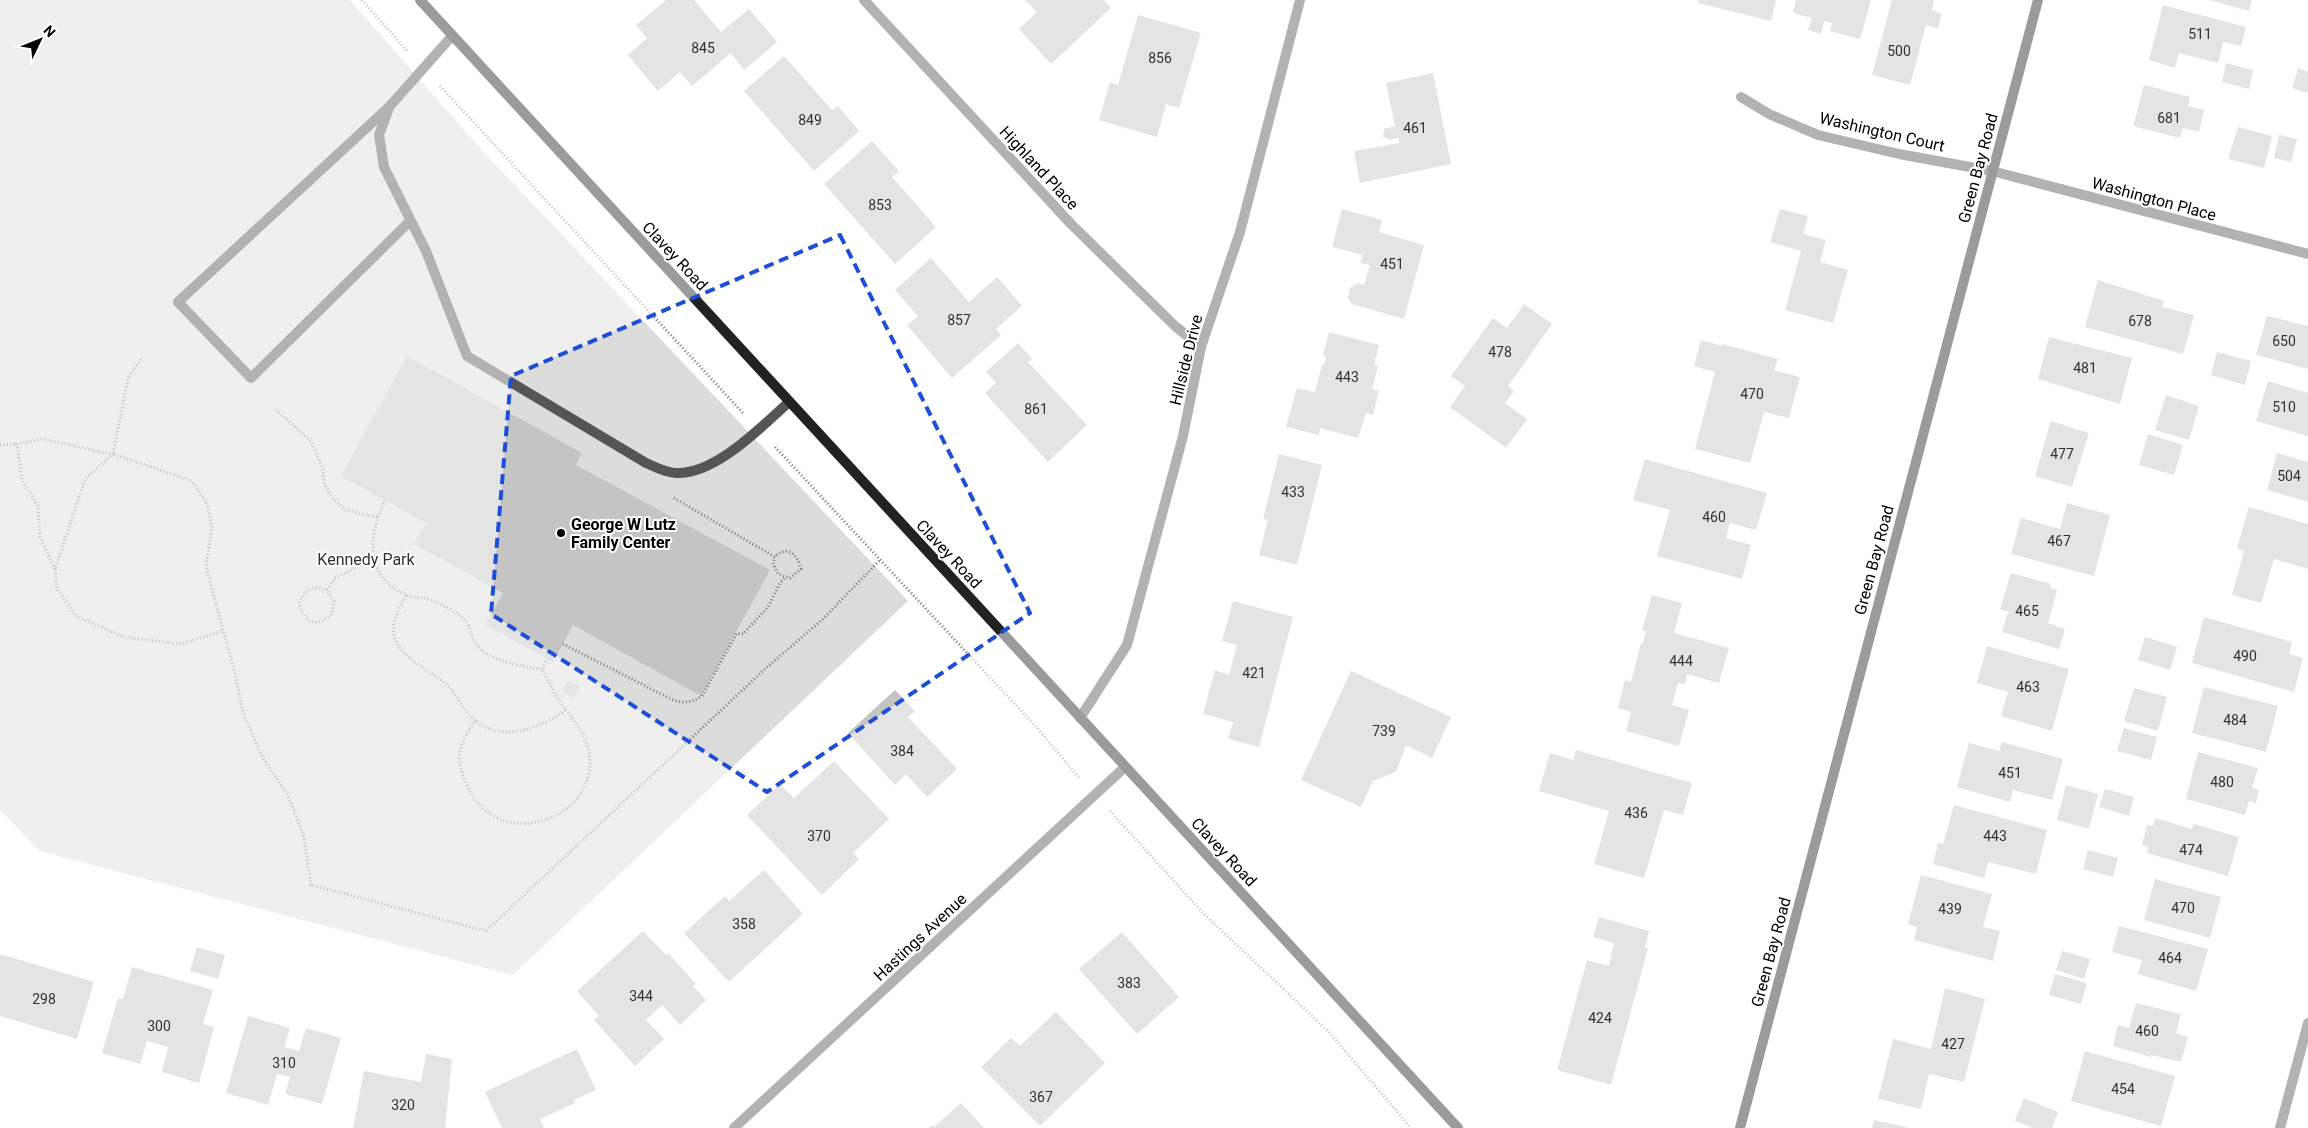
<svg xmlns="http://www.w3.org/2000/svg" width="2308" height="1128" viewBox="0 0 2308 1128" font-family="Roboto,sans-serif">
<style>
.green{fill:#dcdcdc}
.building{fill:#c4c4c4}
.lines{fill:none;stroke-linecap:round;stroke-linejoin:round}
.path{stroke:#777;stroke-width:3;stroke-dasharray:1 2.5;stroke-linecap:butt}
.service{stroke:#555;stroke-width:10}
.minor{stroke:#555;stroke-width:10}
.secondary{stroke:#222;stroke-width:10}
.marked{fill:none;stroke:#1d4ed8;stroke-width:4;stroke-dasharray:10 6;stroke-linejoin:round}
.poi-dot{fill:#000;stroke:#fff;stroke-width:2}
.labels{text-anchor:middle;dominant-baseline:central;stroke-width:4;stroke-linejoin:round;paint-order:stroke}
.number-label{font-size:14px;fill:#313131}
.street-label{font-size:16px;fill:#000;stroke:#fff}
.poi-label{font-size:16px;font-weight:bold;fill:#000;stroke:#fff;text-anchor:start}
.park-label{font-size:16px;fill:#333;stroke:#fff}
</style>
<rect width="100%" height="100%" fill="#fff"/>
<polygon class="green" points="0,0 350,0 480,148 908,601 513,975 39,851 0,810"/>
<g class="building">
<polygon points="666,0 694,0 721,32 749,9 777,42 744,70 731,53 692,86 680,72 658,91 628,55 647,38 636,25"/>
<polygon points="1025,0 1104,0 1111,8 1051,64 1019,29 1037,12"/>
<polygon points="1699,0 1776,0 1771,21 1698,3"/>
<polygon points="1796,0 1871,0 1860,39 1830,31 1832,23 1824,21 1821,34 1808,30 1812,18 1793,13"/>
<polygon points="1892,0 1934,0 1932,10 1942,14 1938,28 1926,25 1910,85 1872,75"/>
<polygon points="2209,0 2252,0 2249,11"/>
<polygon points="2163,5 2246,27 2241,46 2223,42 2218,63 2179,53 2175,68 2149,60"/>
<polygon points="1138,15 1201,33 1179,108 1166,104 1157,137 1099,120 1110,82 1118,85"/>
<polygon points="784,56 832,110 838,106 859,131 814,171 744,91"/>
<polygon points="2226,63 2253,70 2249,89 2222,82"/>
<polygon points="2298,68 2308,72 2308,93 2292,88"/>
<polygon points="1433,73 1451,164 1360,183 1354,151 1399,143 1398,138 1390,140 1383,137 1384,129 1395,126 1386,83"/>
<polygon points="2144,85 2190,97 2188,106 2204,110 2199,132 2183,128 2180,138 2133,126"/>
<polygon points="2238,127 2272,136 2264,168 2228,159"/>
<polygon points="2279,135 2297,139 2291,162 2274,158"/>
<polygon points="872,141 899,171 892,177 936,227 895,264 824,184"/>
<polygon points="1342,209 1382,220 1379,232 1424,245 1404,319 1352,304 1348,298 1350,288 1358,283 1364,285 1370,265 1360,263 1363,255 1332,247"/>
<polygon points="1780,209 1808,216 1803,234 1826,240 1820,262 1848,270 1833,323 1785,310 1801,251 1770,242"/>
<polygon points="931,258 969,302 997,277 1022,306 996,329 1001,335 952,378 907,325 918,316 895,290"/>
<polygon points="2098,280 2164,301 2162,307 2194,315 2183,354 2085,327"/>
<polygon points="1524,304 1552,324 1508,386 1514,391 1505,403 1527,419 1506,448 1450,407 1465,386 1451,376 1493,318 1507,328"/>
<polygon points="2267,316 2308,326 2308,369 2256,355"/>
<polygon points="1329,332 1379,345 1374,365 1378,366 1372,389 1379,391 1373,415 1366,413 1358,438 1320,428 1319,435 1286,427 1297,388 1315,392 1322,365 1324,365 1326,356 1323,355"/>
<polygon points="2049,337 2132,358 2120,404 2038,379"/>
<polygon points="1701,340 1722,346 1723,344 1778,359 1774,370 1800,377 1789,418 1764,412 1750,463 1695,449 1715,372 1694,366"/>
<polygon points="1018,343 1032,359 1028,362 1087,425 1048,462 985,393 996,383 986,372"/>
<polygon points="2217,352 2251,361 2245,385 2211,375"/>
<polygon points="407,356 582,453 576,465 770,570 701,696 573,625 553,662 485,625 503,593 414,544 426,523 341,476"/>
<polygon points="2268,381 2308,393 2308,436 2256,421"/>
<polygon points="2166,395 2199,406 2189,440 2155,430"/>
<polygon points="2051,421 2089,433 2072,487 2035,476"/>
<polygon points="2148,434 2183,445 2174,475 2139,465"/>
<polygon points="2277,453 2308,462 2308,502 2267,490"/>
<polygon points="1279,454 1322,465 1297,565 1259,555 1268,520 1263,519"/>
<polygon points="1645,459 1767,493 1756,530 1730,523 1726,538 1751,545 1742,579 1657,556 1670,510 1633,500"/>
<polygon points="2067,503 2110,515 2094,576 2011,554 2021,518 2060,529"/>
<polygon points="2249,507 2308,524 2308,569 2274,559 2261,603 2232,595 2244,551 2237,548"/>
<polygon points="2011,573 2051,584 2050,588 2057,590 2048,623 2065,629 2059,649 2002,632 2008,612 2000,609"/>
<polygon points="1652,595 1682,603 1674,633 1729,648 1719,683 1687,674 1685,684 1678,683 1672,705 1689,710 1679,746 1626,731 1631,712 1618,708 1625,680 1631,682 1641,643 1643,643 1646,631 1642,630"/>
<polygon points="1233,601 1293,617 1259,747 1228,739 1233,722 1203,714 1215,670 1229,675 1237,645 1222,641"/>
<polygon points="2204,617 2292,642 2289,654 2303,658 2294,692 2192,663"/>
<polygon points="2145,637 2177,647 2170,670 2138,660"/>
<polygon points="1987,646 2069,669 2052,731 2001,716 2008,692 1977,683"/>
<polygon points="1351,671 1451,717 1432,758 1406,745 1396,772 1373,781 1361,807 1301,780"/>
<polygon points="568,680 580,687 573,699 562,691"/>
<polygon points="2204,687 2278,706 2266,752 2192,733"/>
<polygon points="2134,688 2167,697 2158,731 2124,721"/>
<polygon points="895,690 915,711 908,717 957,769 927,797 906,774 895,785 848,733"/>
<polygon points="2124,728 2157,737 2151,760 2117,751"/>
<polygon points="2002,742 2063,759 2052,800 2013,790 2010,802 1957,787 1969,743 1999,751"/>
<polygon points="1576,750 1692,783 1683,815 1664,810 1644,878 1594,864 1609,811 1539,791 1550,753 1573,760"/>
<polygon points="2198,752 2258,768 2252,788 2259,790 2256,803 2249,801 2245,815 2186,799"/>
<polygon points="834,761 889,819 853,853 859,859 822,895 747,815 780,784 794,798"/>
<polygon points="2066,785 2098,794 2089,829 2057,820"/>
<polygon points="2105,789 2134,797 2129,816 2099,807"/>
<polygon points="1954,805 2047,830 2036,874 1988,862 1984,878 1933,864 1938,843 1943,844"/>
<polygon points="2155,818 2192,829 2194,824 2239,837 2228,876 2147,853 2148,847 2142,845 2147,825 2153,826"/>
<polygon points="2088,850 2118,858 2113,877 2083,869"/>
<polygon points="764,870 803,914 729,982 684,933 725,896 729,901"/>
<polygon points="1921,875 1992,894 1983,927 2000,931 1993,961 1914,940 1917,927 1908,924"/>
<polygon points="2155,879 2221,897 2210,938 2144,920"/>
<polygon points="1599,917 1649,931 1645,948 1648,948 1611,1085 1557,1070 1587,960 1609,966 1614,943 1593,937"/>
<polygon points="2119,926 2208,949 2196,991 2138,974 2142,960 2112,952"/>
<polygon points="643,931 666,955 668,953 696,984 693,986 706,1000 680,1025 662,1005 646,1020 664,1039 635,1066 594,1020 599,1016 577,991"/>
<polygon points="1122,932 1179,997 1137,1034 1079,969"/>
<polygon points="197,947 225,955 218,979 190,971"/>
<polygon points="2062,951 2090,959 2084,979 2056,970"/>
<polygon points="0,954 94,982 77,1039 0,1016"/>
<polygon points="132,967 213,990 203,1024 214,1027 199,1083 162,1072 168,1047 147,1041 140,1064 102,1053 118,998 123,999"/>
<polygon points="2055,974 2087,983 2081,1004 2049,995"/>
<polygon points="1945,988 1985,999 1964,1082 1929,1074 1921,1109 1878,1099 1893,1039 1931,1049"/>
<polygon points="2136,1003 2181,1014 2176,1033 2188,1037 2181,1062 2151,1055 2151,1057 2113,1046 2118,1025 2129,1028"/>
<polygon points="1056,1012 1105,1063 1040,1126 981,1067 1011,1038 1020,1046"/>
<polygon points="248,1016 290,1028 284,1047 299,1051 306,1028 341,1038 322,1104 285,1094 290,1077 277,1074 268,1105 226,1093"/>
<polygon points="577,1049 596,1090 573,1100 575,1103 540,1119 544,1128 502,1128 485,1092"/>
<polygon points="2085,1051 2175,1076 2161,1126 2071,1101"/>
<polygon points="426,1054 452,1059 445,1128 353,1128 364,1071 421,1082"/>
<polygon points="2024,1098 2058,1112 2052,1128 2033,1128 2015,1121"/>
<polygon points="961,1103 984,1128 929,1128 932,1125 934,1127"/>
<polygon points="1874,1120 1906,1127 1906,1128 1872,1128"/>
</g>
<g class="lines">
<g class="path">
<polyline points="362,0 408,52"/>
<polyline points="440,86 743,413"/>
<polyline points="141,359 128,378 113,454 192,481 207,504 212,527 206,567 235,674 244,716 263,758 288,795 304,837 311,885 486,931 766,668 822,620 879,561"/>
<polyline points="276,410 311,441 323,469 324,483 332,498 346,510 377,517"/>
<polyline points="0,445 17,444"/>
<polyline points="775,447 1038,729 1080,779"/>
<polyline points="113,454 85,479 55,569 57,589 76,616 124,637 181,644 223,631"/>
<path d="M674,498L775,557C787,544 798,555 801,569L790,578L778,574L773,563L775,557"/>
<path d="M385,500C369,535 363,576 406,595C411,598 419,597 424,598C436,601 456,611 465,620C470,625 471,637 476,644C487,660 523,667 542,669"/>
<polyline points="55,569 40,537 38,506 22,480 17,444 42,439 112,454"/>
<path d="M327,590L315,587L305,592L299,604C306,624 316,628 332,614L334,601L327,590L335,578L374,559"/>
<path d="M406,595C403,603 398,609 396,616C382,650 424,666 445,683C457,694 461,707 470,716C498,745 540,729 567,709"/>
<path d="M563,644L671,699C683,704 691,703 702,696L737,633L743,634L768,607L780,583L786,577"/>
<path d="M476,720C460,742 454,757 466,783C497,859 606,817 588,748C583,731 571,716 560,702C553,692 548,679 542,669L548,659"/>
<polyline points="1110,811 1205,915 1329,1032 1411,1128"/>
</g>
<g class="service">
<path d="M389,108L379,135L384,167L426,251L467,356L646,463C655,467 666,473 676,473C715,475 761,427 789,402"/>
<polyline points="410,221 251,378 178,302 389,107 452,36"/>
</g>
<g class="minor">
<polyline points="864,0 1071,224 1175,326 1201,347"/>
<polyline points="1741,97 1769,114 1818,135 1899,154 1992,171 2308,254"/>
<polyline points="1080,718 1127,645 1183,436 1201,347 1240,232 1300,0"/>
<polyline points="734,1128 1125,767"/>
<polyline points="2280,1128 2308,1023"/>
</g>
<g class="secondary">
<polyline points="420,0 1458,1128"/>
<polyline points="1740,1128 2038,0"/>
</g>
</g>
<path d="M0 0H2308V1128H0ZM840,235L1030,613L767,792L491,614L511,376Z" fill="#fff" fill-opacity=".55" fill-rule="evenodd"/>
<path class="marked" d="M840,235L1030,613L767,792L491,614L511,376Z"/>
<circle class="poi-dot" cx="561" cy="533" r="5"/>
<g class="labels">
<g class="number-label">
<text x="2200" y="34">511</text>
<text x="703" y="48">845</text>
<text x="1899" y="51">500</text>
<text x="1160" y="58">856</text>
<text x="2169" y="118">681</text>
<text x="810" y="120">849</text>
<text x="1415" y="128">461</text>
<text x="880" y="205">853</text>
<text x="1392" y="264">451</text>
<text x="959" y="320">857</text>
<text x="2140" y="321">678</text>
<text x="2284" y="341">650</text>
<text x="1500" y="352">478</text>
<text x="2085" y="368">481</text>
<text x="1347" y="377">443</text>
<text x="1752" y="394">470</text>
<text x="2284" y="407">510</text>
<text x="1036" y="409">861</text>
<text x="2062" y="454">477</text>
<text x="2289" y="476">504</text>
<text x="1293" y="492">433</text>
<text x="1714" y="517">460</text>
<text x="2059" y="541">467</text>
<text x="2027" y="611">465</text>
<text x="2245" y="656">490</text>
<text x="1681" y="661">444</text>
<text x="1254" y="673">421</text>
<text x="2028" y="687">463</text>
<text x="2235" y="720">484</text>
<text x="1384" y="731">739</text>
<text x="902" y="751">384</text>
<text x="2010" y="773">451</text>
<text x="2222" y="782">480</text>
<text x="1636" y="813">436</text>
<text x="819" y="836">370</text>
<text x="1995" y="836">443</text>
<text x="2191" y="850">474</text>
<text x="2183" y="908">470</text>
<text x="1950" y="909">439</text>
<text x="744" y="924">358</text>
<text x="2170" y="958">464</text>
<text x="1129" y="983">383</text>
<text x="641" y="996">344</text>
<text x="44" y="999">298</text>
<text x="1600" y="1018">424</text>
<text x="159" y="1026">300</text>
<text x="2147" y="1031">460</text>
<text x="1953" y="1044">427</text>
<text x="284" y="1063">310</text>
<text x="2123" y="1089">454</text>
<text x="1041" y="1097">367</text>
<text x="403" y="1105">320</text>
</g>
<g class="street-label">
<text transform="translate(1882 132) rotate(13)">Washington Court</text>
<text transform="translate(1039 168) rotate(47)">Highland Place</text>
<text transform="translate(1978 168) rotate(-75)">Green Bay Road</text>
<text transform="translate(2154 199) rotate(15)">Washington Place</text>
<text transform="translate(675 256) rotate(47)">Clavey Road</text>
<text transform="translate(1186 360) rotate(-76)">Hillside Drive</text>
<text transform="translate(949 554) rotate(47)">Clavey Road</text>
<text transform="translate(1874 560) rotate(-75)">Green Bay Road</text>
<text transform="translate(1224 852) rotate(47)">Clavey Road</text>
<text transform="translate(920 937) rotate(-43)">Hastings Avenue</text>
<text transform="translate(1771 952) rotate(-75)">Green Bay Road</text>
</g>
<g class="poi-label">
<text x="571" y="524">George W Lutz<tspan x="571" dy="18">Family Center</tspan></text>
</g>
<g class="park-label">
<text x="366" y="559">Kennedy Park</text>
</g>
</g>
<g transform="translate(40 40) rotate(47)" stroke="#ffffff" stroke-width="4" paint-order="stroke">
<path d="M0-4L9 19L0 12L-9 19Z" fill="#000000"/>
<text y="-8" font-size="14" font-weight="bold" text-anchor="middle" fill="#000000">N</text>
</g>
</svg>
